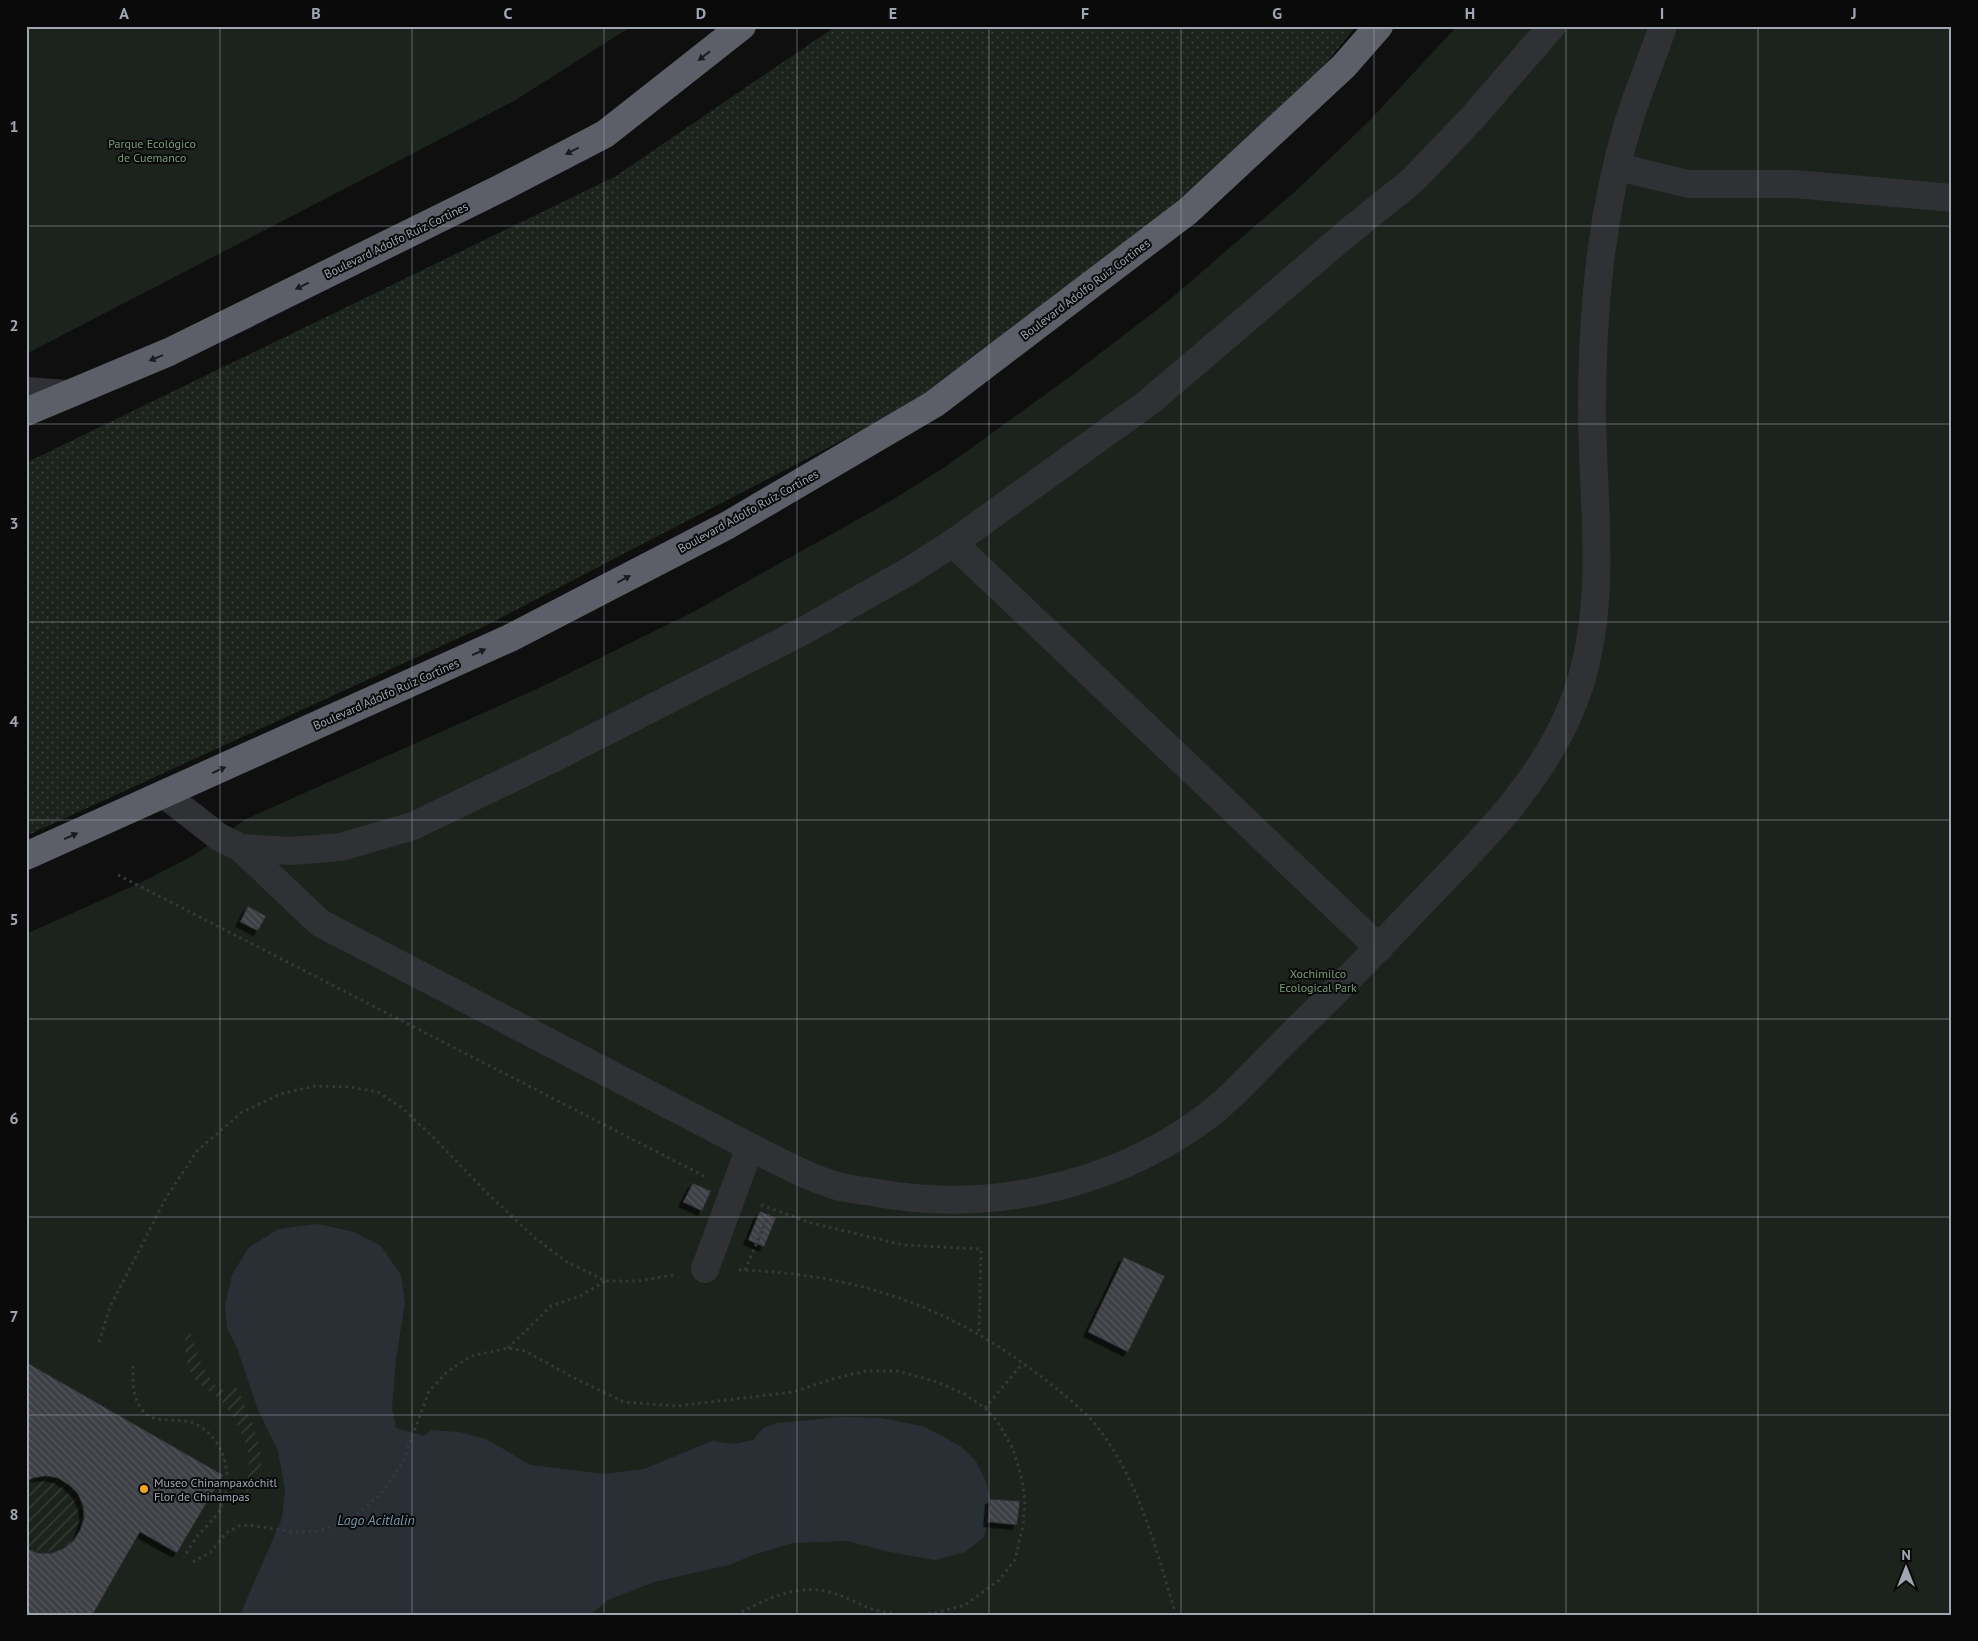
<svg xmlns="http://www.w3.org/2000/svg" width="1978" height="1641" viewBox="0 0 1978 1641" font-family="'PT Sans',sans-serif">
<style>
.grass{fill:url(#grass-dots)}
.park{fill:#1b231c}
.garden{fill:url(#garden-furrows)}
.water{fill:#283036}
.building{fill:url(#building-back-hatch);stroke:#29292d;filter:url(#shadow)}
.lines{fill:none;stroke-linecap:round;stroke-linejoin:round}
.path{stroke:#36383c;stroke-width:3;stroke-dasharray:2.5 4;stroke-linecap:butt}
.minor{stroke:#303135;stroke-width:28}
.highway{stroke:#5c5f67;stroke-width:28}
.oneway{fill:#1a1b1d}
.grid{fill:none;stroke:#a0a6b2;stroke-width:1;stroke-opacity:0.55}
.poi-dot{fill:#f4a423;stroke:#0a0a0b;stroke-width:2}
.labels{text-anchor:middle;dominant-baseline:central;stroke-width:4;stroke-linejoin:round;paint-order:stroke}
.park-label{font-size:12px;fill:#769e76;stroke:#0a0a0b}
.street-label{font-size:12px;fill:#a0a6b2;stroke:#0a0a0b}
.poi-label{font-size:12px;fill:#a0a6b2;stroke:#0a0a0b;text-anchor:start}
.water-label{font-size:14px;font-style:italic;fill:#7596ae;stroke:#0a0a0b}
.neatline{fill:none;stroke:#a0a6b2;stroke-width:2}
.grid-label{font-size:16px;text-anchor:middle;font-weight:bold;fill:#a0a6b2}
</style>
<defs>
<pattern id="grass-dots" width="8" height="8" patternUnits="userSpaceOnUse" patternTransform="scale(1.25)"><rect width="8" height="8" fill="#1b231c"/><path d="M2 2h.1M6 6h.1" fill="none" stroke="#39403b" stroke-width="1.8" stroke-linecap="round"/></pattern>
<pattern id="garden-furrows" width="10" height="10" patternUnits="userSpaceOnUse" patternTransform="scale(1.25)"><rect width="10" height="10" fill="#1b231c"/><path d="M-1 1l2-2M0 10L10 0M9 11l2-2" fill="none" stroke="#39403b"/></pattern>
<pattern id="building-back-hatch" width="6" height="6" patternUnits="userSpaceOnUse" patternTransform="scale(1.25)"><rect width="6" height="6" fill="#3e3f44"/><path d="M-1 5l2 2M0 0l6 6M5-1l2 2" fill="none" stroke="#57585d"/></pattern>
<filter id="shadow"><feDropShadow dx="-4.5" dy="4.5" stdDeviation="0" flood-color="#0009"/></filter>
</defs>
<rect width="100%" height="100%" fill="#0f0f10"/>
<polygon class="grass" points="836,26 1356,26 1316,76 1164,214 912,404 485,626 26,836 26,463 616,176"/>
<g class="park">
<polygon points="26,26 632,26 514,101 26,354"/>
<polygon points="1457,26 1952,26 1952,1615 26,1615 26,934 146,880 194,855 246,819 539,688 693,612 887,503 945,467 1068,378 1167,302 1299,188 1370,120"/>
</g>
<g class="garden">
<path d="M188,1326C197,1350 201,1375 222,1390L231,1387L237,1388C254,1425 282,1483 236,1511C239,1505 243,1500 245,1494C249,1485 250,1457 247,1448C243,1435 234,1416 226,1406C218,1397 209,1391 200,1384C183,1369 183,1345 188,1326Z"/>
<path d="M46,1476C107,1485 89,1569 26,1548V1482L33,1478Z"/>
</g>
<polygon class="water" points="318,1224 354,1232 381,1246 401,1275 405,1303 396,1359 392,1408 396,1428 424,1436 431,1430 459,1432 486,1439 531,1465 604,1474 644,1469 712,1441 735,1444 753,1440 763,1428 777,1423 842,1417 882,1418 925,1427 960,1446 976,1461 986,1482 990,1499 988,1522 984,1537 965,1552 935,1560 890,1552 847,1541 793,1543 753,1555 729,1565 654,1582 608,1600 590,1615 240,1615 282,1518 285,1490 278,1451 258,1410 237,1348 227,1328 225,1305 232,1275 248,1248 278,1229"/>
<g class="building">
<polygon points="248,906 266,916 258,931 240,922"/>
<polygon points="693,1183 711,1191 702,1211 683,1202"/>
<polygon points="760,1211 776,1218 764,1247 748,1240"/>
<polygon points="1124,1257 1165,1276 1128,1352 1088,1332"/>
<polygon points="26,1362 223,1475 177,1553 140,1532 93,1614 95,1615 26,1615 26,1548 38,1553 52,1553 64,1548 74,1540 80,1530 84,1518 83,1506 78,1494 69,1485 58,1478 46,1476 33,1478 26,1482"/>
<polygon points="990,1499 1020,1501 1017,1525 988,1522"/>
</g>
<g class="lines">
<g class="path">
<polyline points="118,875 704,1176"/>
<polyline points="761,1205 811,1223 904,1245 981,1249 979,1334"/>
<path d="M739,1270C857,1274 951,1306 1044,1379C1058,1390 1085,1411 1095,1424C1139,1479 1156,1549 1176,1615"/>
<polyline points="745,1270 771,1210"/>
<polyline points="99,1342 111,1305 166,1198 197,1151 241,1113 280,1094 315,1086 350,1087 378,1092 401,1107 433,1137 485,1191 535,1238 567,1262 606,1281 638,1281 673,1275"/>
<polyline points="508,1348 551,1306 580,1296 605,1281"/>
<path d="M133,1366C133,1381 132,1397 142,1410C154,1425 176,1417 193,1423C227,1437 235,1481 219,1511C213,1521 203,1529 196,1538C192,1544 188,1551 184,1557"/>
<polyline points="985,1408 1023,1363"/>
<polyline points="193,1562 211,1552 226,1533 239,1526 249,1525 293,1532 320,1531 354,1517 381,1494 402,1464 429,1391 447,1372 471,1356 508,1348 525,1351 580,1381 624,1402 677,1406 793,1392 832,1379 866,1371 897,1371 934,1381 963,1393 985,1408 998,1422 1013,1449 1021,1475 1025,1500 1023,1526 1015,1560 999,1580 965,1605 935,1613 908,1615"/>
<path d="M736,1615C762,1601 793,1585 825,1591C843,1594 858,1605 876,1610C883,1612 891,1613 899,1615"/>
</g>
<g class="minor">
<polyline points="1618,167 1688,184 1795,184 1952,198"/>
<polyline points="26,391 67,394"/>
<polyline points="953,543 1379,948"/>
<path d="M164,794L219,837L241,848L320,923L750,1147C778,1161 807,1177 837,1186C848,1189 860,1190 872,1192C985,1214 1108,1188 1202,1120C1232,1098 1257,1069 1284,1042C1325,1002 1366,961 1406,919C1473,848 1550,780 1580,684C1609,591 1591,494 1592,399C1593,306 1601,214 1628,124C1638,91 1652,59 1663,26"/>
<polyline points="241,848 291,851 341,847 413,826 552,759 805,630 911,570 953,543 1149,402 1352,229 1413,180 1473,117 1552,26"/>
<polyline points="705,1269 750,1147"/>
</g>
<g class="highway">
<polyline points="26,412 169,352 503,187 605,134 742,26"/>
<polyline points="26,856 510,638 728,525 934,404 1188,211 1344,66 1379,26"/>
</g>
</g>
<defs><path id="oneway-solid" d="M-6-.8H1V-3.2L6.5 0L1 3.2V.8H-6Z" transform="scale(1.25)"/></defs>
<g class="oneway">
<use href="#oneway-solid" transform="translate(704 56) rotate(142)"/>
<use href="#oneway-solid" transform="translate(572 151) rotate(153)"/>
<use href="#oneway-solid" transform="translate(302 286) rotate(154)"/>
<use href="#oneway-solid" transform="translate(156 358) rotate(158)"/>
<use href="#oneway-solid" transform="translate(624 579) rotate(-28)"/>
<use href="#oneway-solid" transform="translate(479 652) rotate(-24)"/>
<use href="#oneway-solid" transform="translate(219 770) rotate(-24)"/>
<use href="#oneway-solid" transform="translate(71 836) rotate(-24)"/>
</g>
<path class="grid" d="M220,26V1615M412,26V1615M604,26V1615M797,26V1615M989,26V1615M1181,26V1615M1374,26V1615M1566,26V1615M1758,26V1615M26,226H1952M26,424H1952M26,622H1952M26,820H1952M26,1019H1952M26,1217H1952M26,1415H1952"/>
<circle class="poi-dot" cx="144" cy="1489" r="5"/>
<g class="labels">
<g class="park-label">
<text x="152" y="143">Parque Ecológico<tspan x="152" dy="14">de Cuemanco</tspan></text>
<text x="1318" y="973">Xochimilco<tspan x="1318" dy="14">Ecological Park</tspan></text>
</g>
<g class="street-label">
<text transform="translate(396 240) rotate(-26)">Boulevard Adolfo Ruiz Cortines</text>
<text transform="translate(1085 289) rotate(-37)">Boulevard Adolfo Ruiz Cortines</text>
<text transform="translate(748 511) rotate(-29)">Boulevard Adolfo Ruiz Cortines</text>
<text transform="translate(386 694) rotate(-24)">Boulevard Adolfo Ruiz Cortines</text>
</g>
<g class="poi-label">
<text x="154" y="1482">Museo Chinampaxóchitl<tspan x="154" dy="14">Flor de Chinampas</tspan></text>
</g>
<g class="water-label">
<text x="376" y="1520">Lago Acitlalin</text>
</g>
</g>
<rect width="1978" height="1641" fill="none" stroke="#0a0a0b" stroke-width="55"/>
<g transform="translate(1906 1568)" stroke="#0a0a0b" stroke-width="4" paint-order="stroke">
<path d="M0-4L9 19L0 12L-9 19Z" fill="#a0a6b2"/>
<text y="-8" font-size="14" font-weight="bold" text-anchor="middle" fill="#a0a6b2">N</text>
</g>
<rect x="28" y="28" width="1922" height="1586" class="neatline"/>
<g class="grid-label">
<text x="124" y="19">A</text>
<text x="316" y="19">B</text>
<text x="508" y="19">C</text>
<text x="701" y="19">D</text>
<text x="893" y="19">E</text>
<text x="1085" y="19">F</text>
<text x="1277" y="19">G</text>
<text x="1470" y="19">H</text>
<text x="1662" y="19">I</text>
<text x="1854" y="19">J</text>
<text x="14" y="132">1</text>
<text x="14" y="331">2</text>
<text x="14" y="529">3</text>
<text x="14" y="727">4</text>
<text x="14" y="925">5</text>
<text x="14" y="1124">6</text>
<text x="14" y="1322">7</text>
<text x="14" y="1520">8</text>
</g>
</svg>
